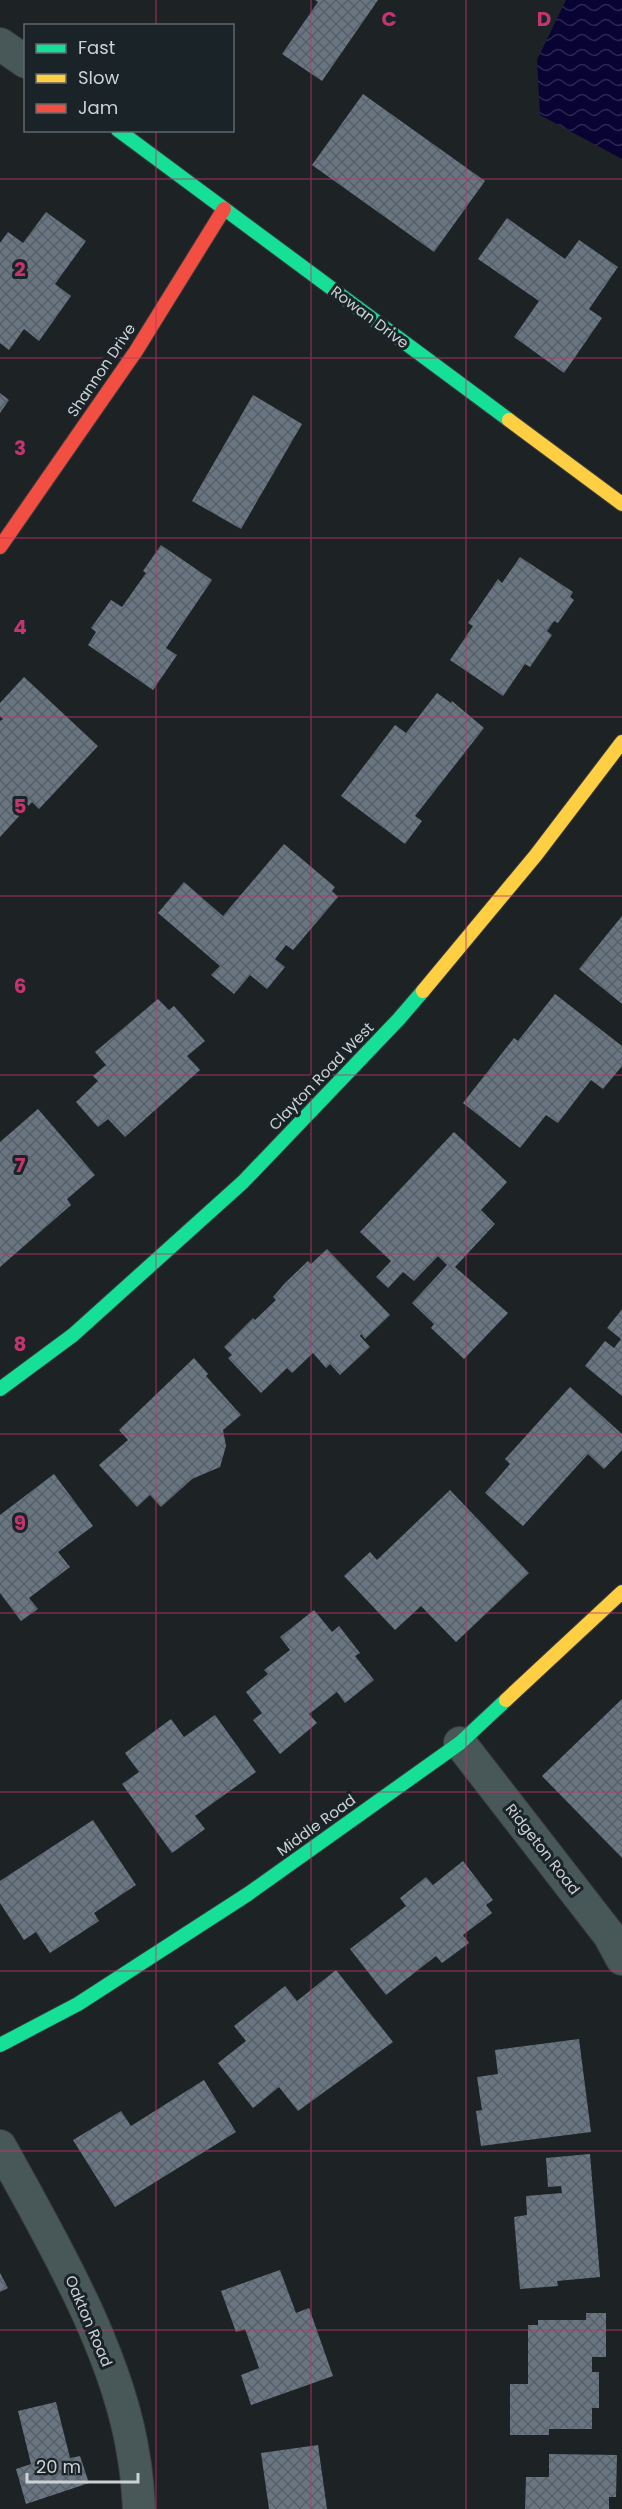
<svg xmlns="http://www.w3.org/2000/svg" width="622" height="2509" viewBox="0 0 622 2509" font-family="Poppins,sans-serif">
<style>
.water{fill:url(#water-waves)}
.building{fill:url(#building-cross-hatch)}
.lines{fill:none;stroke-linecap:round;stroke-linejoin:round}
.street-casing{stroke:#3a3d3f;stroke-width:34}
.fast-casing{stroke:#3a3d3f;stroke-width:16}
.slow-casing{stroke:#3a3d3f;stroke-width:16}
.jam-casing{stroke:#3a3d3f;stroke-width:16}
.street{stroke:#485858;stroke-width:32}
.fast{stroke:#16e098;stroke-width:14}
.slow{stroke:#ffcf43;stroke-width:14}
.jam{stroke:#f24e42;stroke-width:14}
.grid{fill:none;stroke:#c4346d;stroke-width:1.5;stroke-opacity:0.55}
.labels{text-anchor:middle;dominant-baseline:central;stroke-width:6;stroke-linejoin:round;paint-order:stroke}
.street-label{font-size:15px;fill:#ccd2d4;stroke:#1a2327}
.grid-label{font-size:20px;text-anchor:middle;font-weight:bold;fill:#c4346d;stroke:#1a2327;stroke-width:6;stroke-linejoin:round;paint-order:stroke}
</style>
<defs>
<pattern id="water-waves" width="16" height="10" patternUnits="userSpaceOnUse" patternTransform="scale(1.5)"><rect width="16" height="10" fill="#090333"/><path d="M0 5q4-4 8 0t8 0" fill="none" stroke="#2c2750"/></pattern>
<pattern id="building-cross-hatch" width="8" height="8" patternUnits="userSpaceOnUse" patternTransform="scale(1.5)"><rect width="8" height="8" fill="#697682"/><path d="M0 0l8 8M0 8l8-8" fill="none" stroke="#576068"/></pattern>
</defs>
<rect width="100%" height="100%" fill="#1d2224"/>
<polygon class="water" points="566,0 622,0 622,159 540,115 537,60"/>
<g class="building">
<polygon points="315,0 378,0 322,81 282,54 318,2"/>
<polygon points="363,94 485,181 434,252 312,165"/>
<polygon points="46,212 86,241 55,284 71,296 39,341 24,329 9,350 0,343 0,243 8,232 23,243"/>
<polygon points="507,218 565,259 579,240 618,267 589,309 602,318 564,373 514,337 539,301 478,259"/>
<polygon points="0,393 9,400 0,413"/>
<polygon points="253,395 302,424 241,529 192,501"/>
<polygon points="161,545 212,580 166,648 177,655 153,690 88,645 96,632 91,628 111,600 122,607 146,573 143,571"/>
<polygon points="520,557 573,592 570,597 574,600 558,623 554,621 547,631 552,635 530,667 525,664 503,696 450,660 473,626 468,623 498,579 502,583"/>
<polygon points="24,677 98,746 39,809 32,802 0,837 0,721 3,719 0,716 0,703"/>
<polygon points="437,693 451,703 452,701 484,728 415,816 422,821 405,844 341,796 395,725 406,733"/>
<polygon points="284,844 335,887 332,891 338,897 293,950 286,945 275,959 285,967 267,989 250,975 234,994 211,975 220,966 158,913 184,882 223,916"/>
<polygon points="622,916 622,1004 579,969"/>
<polygon points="555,994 622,1046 622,1066 603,1089 591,1080 558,1123 546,1115 520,1148 463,1103 514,1038 518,1041"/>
<polygon points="158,999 169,1010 174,1006 205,1041 187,1056 200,1070 125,1137 108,1119 98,1127 76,1102 98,1081 93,1076 106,1065 95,1052"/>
<polygon points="38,1109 95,1175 67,1199 71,1205 0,1267 0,1142"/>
<polygon points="454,1132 507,1182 481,1210 495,1224 455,1267 508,1313 464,1359 431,1328 434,1324 412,1303 447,1265 438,1256 414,1281 403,1272 388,1288 376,1277 391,1261 360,1232"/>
<polygon points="327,1249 390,1315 365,1339 361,1334 360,1336 370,1347 340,1375 330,1364 326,1368 313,1353 292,1373 287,1368 261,1393 228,1358 232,1355 224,1347 253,1318 255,1320 276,1300 273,1297 285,1283 308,1261 311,1264"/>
<polygon points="622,1309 622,1396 585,1366 605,1341 614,1348 621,1339 607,1328"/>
<polygon points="194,1358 208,1374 206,1376 241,1415 223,1430 226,1446 220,1467 192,1479 161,1507 150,1495 137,1507 99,1465 128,1440 119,1430"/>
<polygon points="570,1387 622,1434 622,1450 604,1469 588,1454 523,1526 485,1493 510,1464 505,1459"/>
<polygon points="54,1474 93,1526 58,1552 70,1567 29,1598 38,1609 21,1621 0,1593 0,1515"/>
<polygon points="450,1490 529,1573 456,1642 421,1606 395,1630 344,1576 370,1552 377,1560"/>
<polygon points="314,1610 332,1632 339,1626 360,1653 355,1656 374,1680 345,1703 337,1692 309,1714 317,1723 280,1754 253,1720 262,1713 246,1692 268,1674 264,1670 290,1650 280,1637"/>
<polygon points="622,1699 622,1858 542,1776"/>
<polygon points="215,1715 256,1772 195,1816 205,1829 172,1853 122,1784 139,1772 125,1753 171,1719 184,1737"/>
<polygon points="93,1820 136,1885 94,1913 99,1921 50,1953 36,1932 24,1940 0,1903 0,1881"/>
<polygon points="463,1861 493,1900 486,1905 492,1913 463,1935 469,1943 442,1963 436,1956 386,1995 350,1949 406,1906 400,1898 426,1877 433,1885"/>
<polygon points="336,1970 393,2042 298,2111 279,2087 253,2108 218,2063 246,2041 234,2026 285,1986 297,2001"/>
<polygon points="579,2039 591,2132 481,2146 476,2111 482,2110 477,2077 498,2074 495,2050"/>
<polygon points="204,2080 236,2132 115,2207 73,2140 121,2111 131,2126"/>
<polygon points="590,2154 600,2277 557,2281 558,2286 520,2289 514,2217 527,2215 526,2196 562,2193 561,2186 548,2187 546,2158"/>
<polygon points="280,2270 296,2313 309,2308 333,2376 251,2405 241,2375 259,2368 245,2329 236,2332 221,2291"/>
<polygon points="0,2273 8,2288 0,2292"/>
<polygon points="586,2313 606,2313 606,2357 592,2357 592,2372 599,2372 599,2408 592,2408 592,2429 549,2429 549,2435 510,2435 510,2384 528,2384 528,2325 538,2325 538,2320 586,2320"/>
<polygon points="56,2402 70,2458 80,2456 89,2483 26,2504 16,2469 31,2464 18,2411"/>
<polygon points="318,2445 327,2509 269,2509 261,2453"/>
<polygon points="549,2454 617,2455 616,2497 609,2497 609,2509 525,2509 526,2477 549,2477"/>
</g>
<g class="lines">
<defs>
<g id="street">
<polyline points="0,44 26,62"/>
<polyline points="460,1743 609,1935 622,1959"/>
<path d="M0,2146C51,2239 119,2353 134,2459C137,2475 138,2492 139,2509"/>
</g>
<g id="fast">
<polyline points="118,130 509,420"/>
<polyline points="0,1389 73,1335 243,1182 398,1020 423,991"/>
<polyline points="0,2045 78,2004 248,1894 460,1743 506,1700"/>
</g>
<g id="slow">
<polyline points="509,420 622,504"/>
<polyline points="423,991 536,855 622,742"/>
<polyline points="506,1700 622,1592"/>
</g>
<polyline id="jam" points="0,547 136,351 224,209"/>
</defs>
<use href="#street" class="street-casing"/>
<use href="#fast" class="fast-casing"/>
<use href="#slow" class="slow-casing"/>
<use href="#jam" class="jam-casing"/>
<use href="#street" class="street"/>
<use href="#fast" class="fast"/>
<use href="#slow" class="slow"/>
<use href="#jam" class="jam"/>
</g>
<path class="grid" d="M156,0V26M311,0V2509M466,0V2509M156,130V2509M0,179H622M0,358H622M0,538H622M0,717H622M0,896H622M0,1075H622M0,1254H622M0,1434H622M0,1613H622M0,1792H622M0,1971H622M0,2151H622M0,2330H622"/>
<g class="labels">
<g class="street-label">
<text transform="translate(370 317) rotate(37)">Rowan Drive</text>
<text transform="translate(101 370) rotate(-56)">Shannon Drive</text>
<text transform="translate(321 1076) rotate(-46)">Clayton Road West</text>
<text transform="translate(316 1825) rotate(-36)">Middle Road</text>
<text transform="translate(543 1849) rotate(52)">Ridgeton Road</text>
<text transform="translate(89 2321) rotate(67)">Oakton Road</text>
</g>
</g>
<g class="grid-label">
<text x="389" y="26">C</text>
<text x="544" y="26">D</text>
<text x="20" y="276">2</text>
<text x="20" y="455">3</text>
<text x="20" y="634">4</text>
<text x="20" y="813">5</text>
<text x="20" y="993">6</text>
<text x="20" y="1172">7</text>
<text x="20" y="1351">8</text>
<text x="20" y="1530">9</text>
</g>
<rect x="24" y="24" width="210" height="108" fill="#1a2327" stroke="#61696c" stroke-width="1.5"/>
<rect x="36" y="44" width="30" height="9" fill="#16e098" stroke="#61696c" stroke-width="1.5"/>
<text x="78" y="54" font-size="18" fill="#ccd2d4">Fast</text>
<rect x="36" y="74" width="30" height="9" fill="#ffcf43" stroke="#61696c" stroke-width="1.5"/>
<text x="78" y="84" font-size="18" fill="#ccd2d4">Slow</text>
<rect x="36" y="104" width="30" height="9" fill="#f24e42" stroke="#61696c" stroke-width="1.5"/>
<text x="78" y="114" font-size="18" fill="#ccd2d4">Jam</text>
<path d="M27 2473v9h111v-9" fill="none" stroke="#ccd2d4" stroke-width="3"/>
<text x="36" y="2473" font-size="18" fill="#ccd2d4" stroke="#1a2327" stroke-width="4.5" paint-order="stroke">20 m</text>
</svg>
